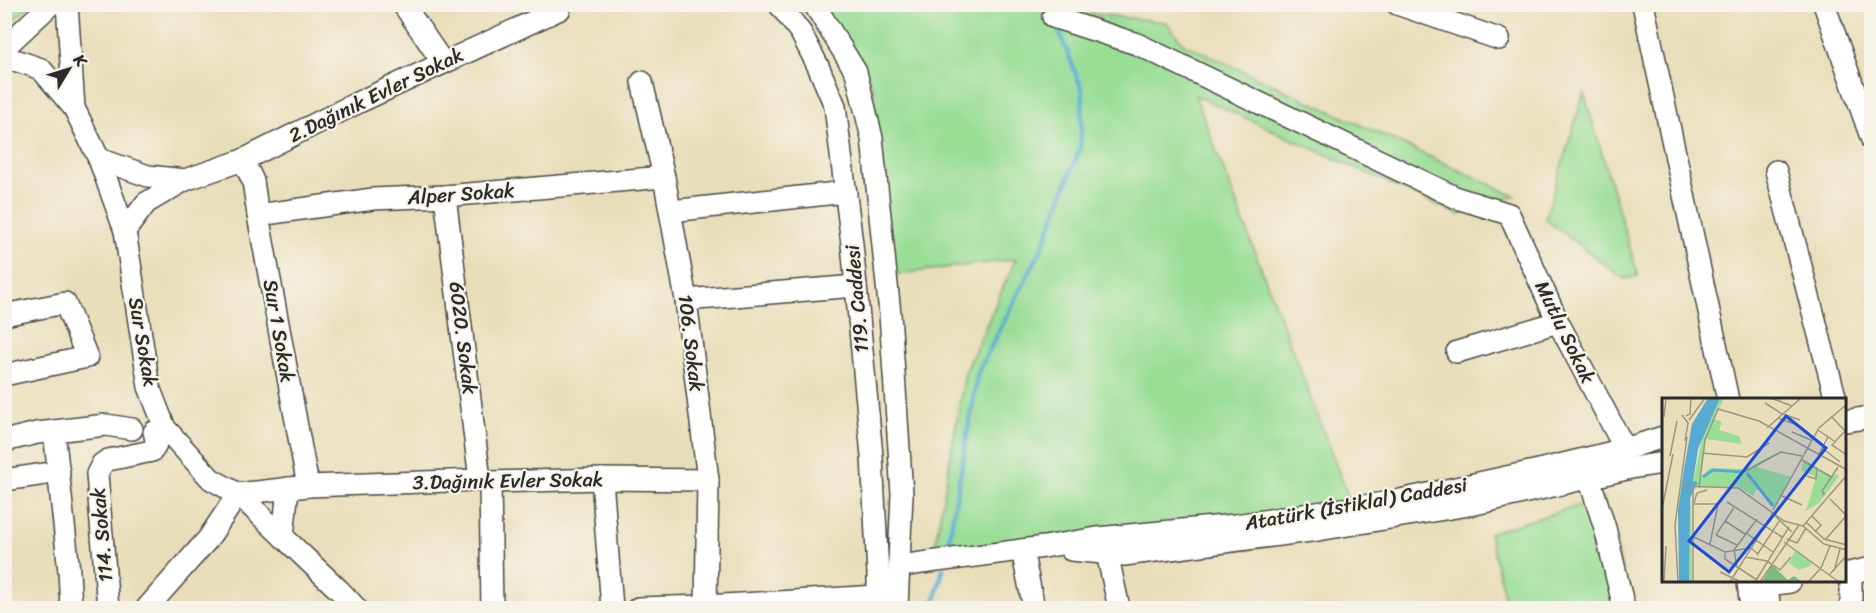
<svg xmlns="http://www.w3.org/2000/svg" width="1876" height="613" viewBox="0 0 1876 613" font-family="Sriracha,sans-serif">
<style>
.green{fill:#9ade96;stroke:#628460;stroke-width:1.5}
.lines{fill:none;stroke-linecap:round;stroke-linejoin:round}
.stream{stroke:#57abd2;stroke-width:4.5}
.minor-casing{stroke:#484640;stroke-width:24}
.minor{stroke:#fff;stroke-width:21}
.labels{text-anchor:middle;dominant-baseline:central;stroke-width:4.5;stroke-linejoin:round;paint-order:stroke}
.street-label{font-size:20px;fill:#2b2b2b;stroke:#f7f3e8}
.inset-river{fill:none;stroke:#57abd2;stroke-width:3}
.inset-road{fill:none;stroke:#9d9681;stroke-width:1.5}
.view{fill:#1d4ed8;fill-opacity:0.15;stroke:#1d4ed8;stroke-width:3}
.inset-edge{fill:none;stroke:#2b2b2b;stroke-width:3}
</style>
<rect width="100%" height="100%" fill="#f7f3e8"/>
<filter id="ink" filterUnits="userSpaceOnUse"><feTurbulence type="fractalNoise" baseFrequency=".0167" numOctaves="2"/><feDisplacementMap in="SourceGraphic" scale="12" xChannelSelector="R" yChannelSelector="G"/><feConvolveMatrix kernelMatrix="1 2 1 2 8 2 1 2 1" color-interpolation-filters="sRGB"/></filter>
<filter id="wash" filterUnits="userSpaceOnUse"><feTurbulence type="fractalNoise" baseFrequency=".008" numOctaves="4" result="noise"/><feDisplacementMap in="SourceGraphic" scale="24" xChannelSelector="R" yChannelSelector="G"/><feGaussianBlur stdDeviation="1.35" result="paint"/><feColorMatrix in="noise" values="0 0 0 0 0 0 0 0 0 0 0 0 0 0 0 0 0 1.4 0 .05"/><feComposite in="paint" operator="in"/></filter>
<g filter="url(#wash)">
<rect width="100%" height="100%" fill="#e9deba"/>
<g class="green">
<polygon points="5,4 31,4 31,5 5,27"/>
<polygon points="818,5 1087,5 1093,14 1166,22 1184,44 1515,196 1459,215 1195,95 1353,509 933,557 965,373 1016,259 891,275 873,89 861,59"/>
<polygon points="1584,93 1638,276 1624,279 1545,219"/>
<polygon points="1603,498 1632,608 1507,608 1489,533"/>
</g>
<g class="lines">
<g class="stream">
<polyline points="1047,4 1051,13"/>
<polyline points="947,551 978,372 1042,248 1080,148 1083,92 1057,26"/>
<polyline points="933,608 943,569"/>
</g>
</g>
</g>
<g filter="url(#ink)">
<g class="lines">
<defs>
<g id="minor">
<polyline points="67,4 74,108 99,159 125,231 149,387 165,428 211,479 238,494 339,590 356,608"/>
<polyline points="403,4 443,63"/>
<polyline points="779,4 801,33 818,66 835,106 852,244 872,456 878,574 878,596 875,608"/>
<polyline points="814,4 856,72 872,138 890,314 902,494 897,608"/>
<polyline points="1397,4 1499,39"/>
<polyline points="1643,4 1728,400"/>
<polyline points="1824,4 1872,140"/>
<polyline points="1053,17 1137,44 1457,198 1509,214 1558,322 1625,449"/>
<polyline points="4,48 51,4"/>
<polyline points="4,59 18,61 41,69 74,108"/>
<polyline points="642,82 664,177 686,300 708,480 706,608"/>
<polyline points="99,159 148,176 185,180"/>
<polyline points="243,160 253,181 258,215 308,486"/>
<polyline points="1776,171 1836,400"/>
<polyline points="445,196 480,480"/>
<polyline points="671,211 846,192"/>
<polyline points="258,215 373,199 445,196 664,177"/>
<polyline points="125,231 146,203 185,180 243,160 357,103 560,9 557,4"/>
<polyline points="686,300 856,286"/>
<polyline points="4,315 65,303 87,357 4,375"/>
<polyline points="1457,352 1558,322"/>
<polyline points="1844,421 1872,417"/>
<polyline points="54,431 69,571 71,608"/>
<polyline points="4,441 37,433 106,425 132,429"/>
<polyline points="1589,478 1605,528 1624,608"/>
<polyline points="602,479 612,608"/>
<polyline points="4,480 59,472"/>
<polyline points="490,482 492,608"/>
<polyline points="283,537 288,488"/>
<polyline points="1022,550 1034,608"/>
<polyline points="1071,550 1124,555 1318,530 1475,504 1631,468 1663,463"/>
<polyline points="1107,553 1119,608"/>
<polyline points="899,566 1044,547 1097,538 1235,525 1391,502 1539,470 1625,449 1663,437"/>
<polyline points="1844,574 1872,568"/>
<polyline points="1748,582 1751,608"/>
<polyline points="1766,582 1770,608"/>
<polyline points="1766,585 1790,582"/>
<path d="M108,608L97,474L102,464L108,460L152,451C158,445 156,439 154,432"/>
<polyline points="147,608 208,539 238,494 308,486 480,480 490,482 602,479 708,480"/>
<polyline points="638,608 706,606 878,596"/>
<polyline points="1851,608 1851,573"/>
</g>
</defs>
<use href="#minor" class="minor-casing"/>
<use href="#minor" class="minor"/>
</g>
</g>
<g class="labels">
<g class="street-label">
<text transform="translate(376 95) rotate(-26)">2.Dağınık Evler Sokak</text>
<text transform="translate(461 194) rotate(-4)">Alper Sokak</text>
<text transform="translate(857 299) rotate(-95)">119. Caddesi</text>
<text transform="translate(279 331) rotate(80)">Sur 1 Sokak</text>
<text transform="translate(1565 332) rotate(64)">Mutlu Sokak</text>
<text transform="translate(463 338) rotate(83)">6020. Sokak</text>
<text transform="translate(143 342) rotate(80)">Sur Sokak</text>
<text transform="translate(691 343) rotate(83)">106. Sokak</text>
<text transform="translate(508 481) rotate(-1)">3.Dağınık Evler Sokak</text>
<text transform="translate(1356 504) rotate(-10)">Atatürk (İstiklal) Caddesi</text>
<text transform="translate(102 535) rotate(-95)">114. Sokak</text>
</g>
</g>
<g transform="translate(1662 398)">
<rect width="184" height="184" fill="#e9deba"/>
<path d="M58,0H62L52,21L60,24L57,32L77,38L80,46L44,41L39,79L48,70L84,71L118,53L95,69L130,79L112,110L96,89L91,98L78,90L30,89L42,32ZM142,62L170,78L172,75L177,78L157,105L144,113L154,79L139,72ZM29,95L30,184H27L26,135ZM133,153L150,164L148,168L137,172L127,165Z" fill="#9ade96"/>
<path d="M110,167L126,182L132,178L140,184H100Z" fill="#7bbd7f"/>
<path d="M46,0H58L36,51L31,83L36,84L28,100L27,184H17L16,112L22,71L30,26Z" fill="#57abd2"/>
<path class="inset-river" d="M85,75L111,108M41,79L51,72L81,74"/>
<path class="inset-road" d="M109,0L130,8M103,5L120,16M121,16L138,22M20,17L26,25L23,43M24,18L28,16L29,0M169,18L183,33L170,47L185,57M2,19L4,0M116,20L135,27M27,22L43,0M105,30L139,0M156,32L172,43M130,34L149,42M160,50L178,64M40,55L85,59L107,45M157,56L166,39M8,58L15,23M140,62L169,79M82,74L119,54L140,58M145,78L154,81L155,69M21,88L76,90L122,123L141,128L162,146L185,152M37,90L43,42L56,11L97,23L185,72M31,93V184M160,93L162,97V95L160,93L176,69M120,98L140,107M168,101L184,117M65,104L120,139M32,105L35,95L45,92M31,106H56L48,146M0,111L11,56M111,112L157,30L185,6M113,118L130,134M150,118L159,127L153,134M63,123L83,136M144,124L162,141L185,147M141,128L185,77M84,135L111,154M54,137L73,108M54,137L75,147M30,138L63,154L89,150L96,156M125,141L135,145L144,130M163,142L185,117M122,144L177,184M63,155V161L95,182M95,157L118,122M83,159L105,163L118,172L129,159M75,169L72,152L95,121M172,173L178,151M58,174L79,184M168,176L185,157M2,184L4,148M16,184L13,127L25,39M68,184L111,115M93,184L127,129M98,184L137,127M146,184L159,170L168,148"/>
<path class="view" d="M124,18L164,50L67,174L27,143Z"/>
<rect width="184" height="184" class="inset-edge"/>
</g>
<rect width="1876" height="613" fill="none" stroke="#f7f3e8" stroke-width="24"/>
<g transform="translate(69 69) rotate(52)" stroke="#f7f3e8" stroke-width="4.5" paint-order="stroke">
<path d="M0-4.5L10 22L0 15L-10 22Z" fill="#2b2b2b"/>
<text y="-9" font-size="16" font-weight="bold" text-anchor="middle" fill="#2b2b2b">K</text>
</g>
</svg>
